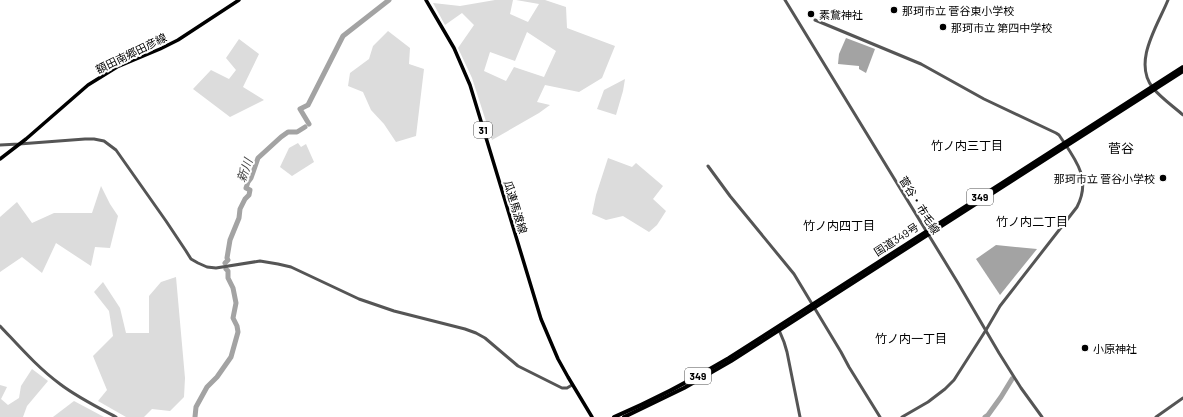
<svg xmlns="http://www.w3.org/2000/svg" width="1183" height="417" viewBox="0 0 1183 417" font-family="Barlow,'Noto Sans JP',sans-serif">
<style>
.green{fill:#dcdcdc;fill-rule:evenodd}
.water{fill:#a3a3a3}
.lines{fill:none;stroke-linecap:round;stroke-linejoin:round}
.river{stroke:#a3a3a3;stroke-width:5}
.minor{stroke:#555;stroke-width:3}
.major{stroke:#000;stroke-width:3.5}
.highway{stroke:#000;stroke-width:4}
.poi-dot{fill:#000;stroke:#fff;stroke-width:1.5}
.labels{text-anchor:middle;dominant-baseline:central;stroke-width:4;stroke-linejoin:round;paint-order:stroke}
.shield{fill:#fff;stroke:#4c4c4c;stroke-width:1}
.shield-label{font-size:10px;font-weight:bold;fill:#000}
.poi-label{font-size:11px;fill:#000;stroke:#fff;text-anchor:start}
.street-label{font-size:11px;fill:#000;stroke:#fff}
.neighbourhood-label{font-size:12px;fill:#000;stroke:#fff}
.water-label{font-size:12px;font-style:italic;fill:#444;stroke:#fff}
.quarter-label{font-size:13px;fill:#000;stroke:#fff}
</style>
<rect width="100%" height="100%" fill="#fff"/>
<g class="green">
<path d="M495,0H513L510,14L528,22L539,4L516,0H545L566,7L567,28L615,46L602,78L579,92L545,85L537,102L550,105L539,113L492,140L472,78L458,48L474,25L462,13L445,25L433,3L460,6ZM527,32L556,51L544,77L514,67L506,81L484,71L490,52L515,61Z"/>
<polygon points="388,31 410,48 409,64 424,69 416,136 396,142 384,124 371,110 363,92 348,86 350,73 369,59 373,46"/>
<polygon points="239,39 259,54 243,87 264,100 230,117 193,89 211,70 229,79 236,70 226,58"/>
<polygon points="625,79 623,91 616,115 597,109 604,90"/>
<polygon points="298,143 301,147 306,144 314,162 292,176 280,167 289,148"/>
<polygon points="608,158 632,167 636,163 663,186 653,199 666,211 657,225 649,232 623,216 606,220 592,214 596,195"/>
<polygon points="101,186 110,204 118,216 110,248 95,247 91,266 56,243 42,273 22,257 0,272 0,217 17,202 32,223 54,213 92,213"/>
<polygon points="176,277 185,378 184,397 170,411 152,409 144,417 126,417 98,401 107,390 93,356 113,336 109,311 94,292 103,282 120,308 126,333 149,333 149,296 161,282"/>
<polygon points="32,369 48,381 27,406 23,417 0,417 0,385 7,387 1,399 8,405 19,398 21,386"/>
<polygon points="74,401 104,417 53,417"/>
</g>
<g class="water">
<polygon points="846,38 875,49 866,73 859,69 859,66 838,64 839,54"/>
<polygon points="996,245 1037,249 1000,295 976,259"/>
</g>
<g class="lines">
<g class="river">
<polyline points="309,124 300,109 308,105 343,36 389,0"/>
<polyline points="225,263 228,260 227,258 230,240 239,218 240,209 245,199 249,195 250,190 246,188 248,182 251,178 258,158 281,137 288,132 297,132 305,127"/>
<polyline points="195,417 196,407 207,387 217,377 231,357 238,332 237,326 233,318 236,303 233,288 228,278 228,271 226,269"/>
<polyline points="985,417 988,415 1001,397 1012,379"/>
</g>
<g class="minor">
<polyline points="785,0 958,283 999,353 1021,388 1042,417"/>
<path d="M1168,0C1158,25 1132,62 1153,88C1161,98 1173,106 1183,115"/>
<path d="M815,20L921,64L984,99L1056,133L1059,135C1075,159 1092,178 1077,207L1000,306L986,330L954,380L945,389L928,402L902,417"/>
<polyline points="0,145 19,144 85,139 94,139 104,141 116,150 166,221 186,251 191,259 198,263 207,267 216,268 260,261 278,264 291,267 359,299 394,311 465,329 476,333 485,338 518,366 562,388 567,388 572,385"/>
<polyline points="708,166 730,196 794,274 841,352 849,367 880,417"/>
<path d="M0,326C19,346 38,368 60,384C77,397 97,407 116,417"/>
<polyline points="779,330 784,342 787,352 800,417"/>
<polyline points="1156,417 1183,398"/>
</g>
<g class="major">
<polyline points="426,0 454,48 470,85 541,319 558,359 568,377 592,417"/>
<polyline points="0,159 26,139 88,85 117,67 160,49 178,40 239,0"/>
</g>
<g class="highway">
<path d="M614,417C654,400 692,380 729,358L1183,67"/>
<polyline points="624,417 684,388 731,361 1183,71"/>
</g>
</g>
<g class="poi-dot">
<circle cx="894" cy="10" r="4"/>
<circle cx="811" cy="14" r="4"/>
<circle cx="943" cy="27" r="4"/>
<circle cx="1163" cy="178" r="4"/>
<circle cx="1085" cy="348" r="4"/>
</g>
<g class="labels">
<g class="shield">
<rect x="474" y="122" width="18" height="16" rx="3"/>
<rect x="967" y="189" width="26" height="16" rx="3"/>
<rect x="685" y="368" width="26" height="16" rx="3"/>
</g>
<g class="shield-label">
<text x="483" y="130">31</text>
<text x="980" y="197">349</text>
<text x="698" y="376">349</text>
</g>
<g class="poi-label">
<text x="902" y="10">那珂市立 菅谷東小学校</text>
<text x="819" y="14">素鵞神社</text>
<text x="951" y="27">那珂市立 第四中学校</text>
<text x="1155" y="178" text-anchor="end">那珂市立 菅谷小学校</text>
<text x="1093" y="348">小原神社</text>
</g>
<g class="street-label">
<text transform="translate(131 53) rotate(-26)">額田南郷田彦線</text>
<text transform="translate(920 205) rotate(58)">菅谷・市毛線</text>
<text transform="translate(516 207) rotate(73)">瓜連馬渡線</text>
<text transform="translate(896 239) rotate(-33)">国道349号</text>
</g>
<g class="neighbourhood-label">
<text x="967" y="145">竹ノ内三丁目</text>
<text x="1032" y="221">竹ノ内二丁目</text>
<text x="839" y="225">竹ノ内四丁目</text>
<text x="911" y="338">竹ノ内一丁目</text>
</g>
<g class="water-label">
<text transform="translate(244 170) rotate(-71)">新川</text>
</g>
<g class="quarter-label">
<text x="1121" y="148">菅谷</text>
</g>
</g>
</svg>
